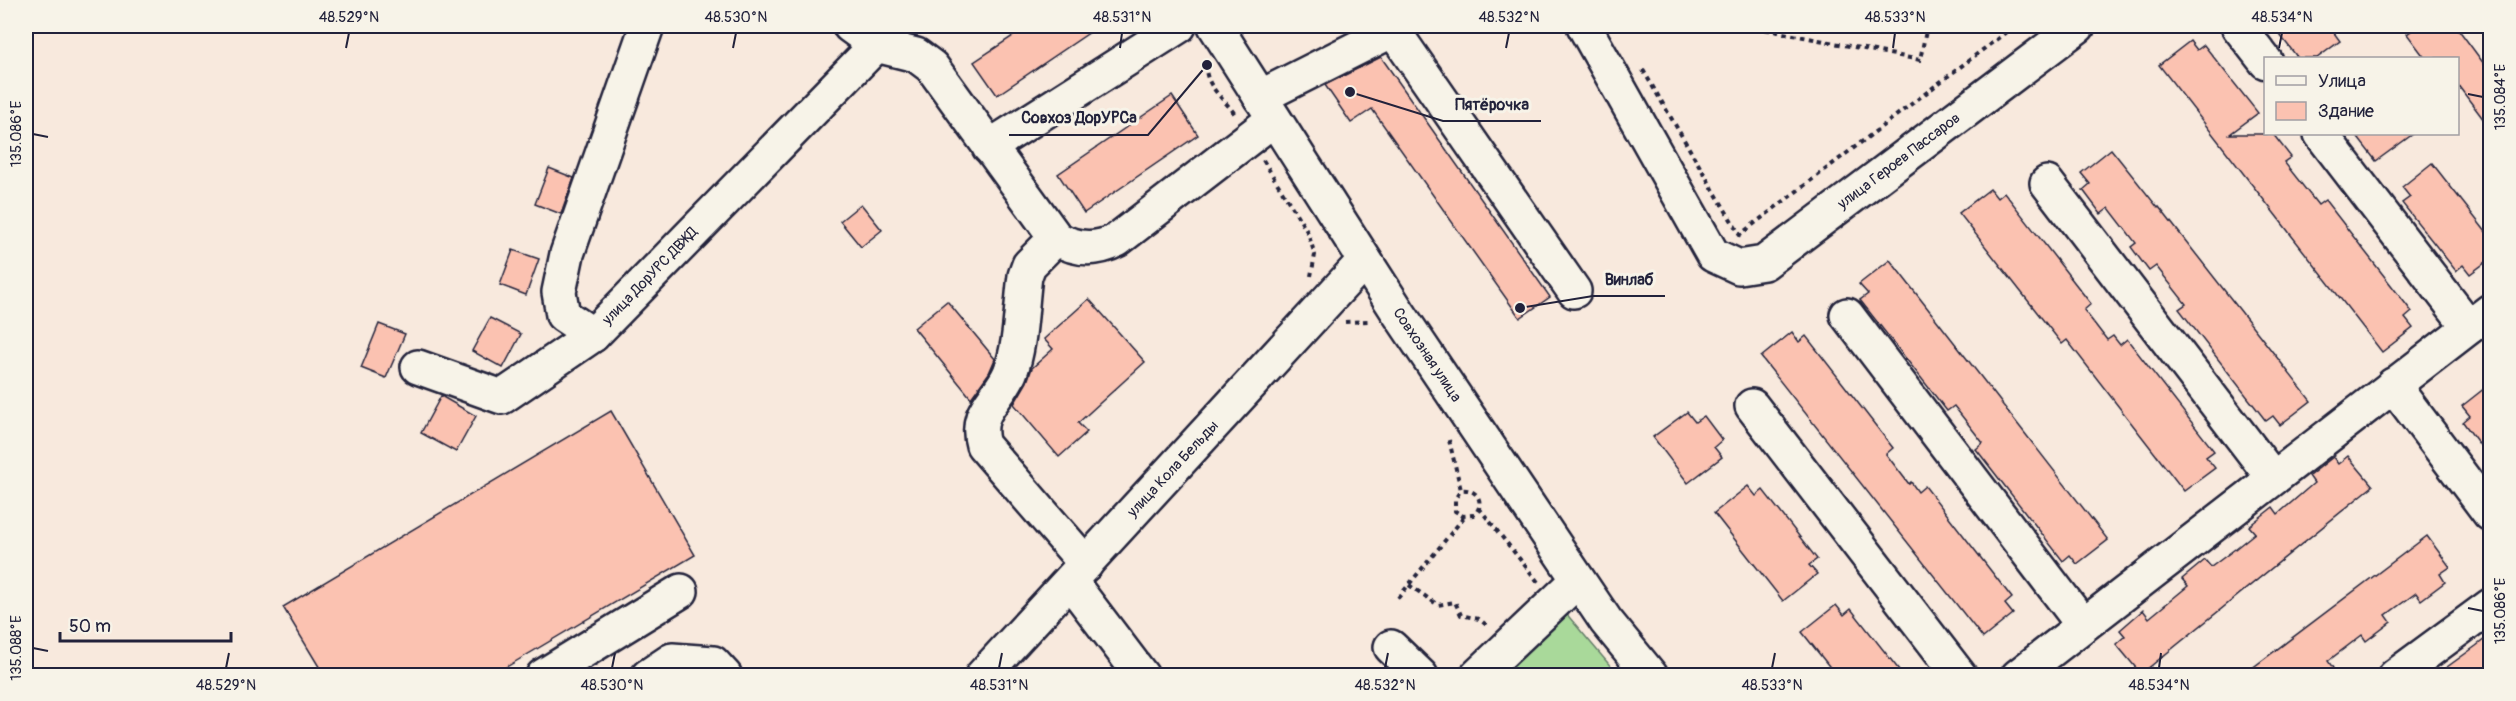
<svg xmlns="http://www.w3.org/2000/svg" width="2516" height="701" viewBox="0 0 2516 701" font-family="Pangolin,sans-serif">
<style>
.green{fill:#a9d99a;stroke:#667e6a;stroke-width:1.5}
.building{fill:#fbc2b1;stroke:#22223b;stroke-width:1.5}
.lines{fill:none;stroke-linecap:round;stroke-linejoin:round}
.minor-casing{stroke:#22223b;stroke-width:38}
.major-casing{stroke:#22223b;stroke-width:38}
.path{stroke:#22223b;stroke-width:4;stroke-dasharray:4.5 4.5;stroke-linecap:butt}
.minor{stroke:#f7f3e8;stroke-width:33}
.major{stroke:#f7f3e8;stroke-width:33}
.ticks{fill:none;stroke:#22223b;stroke-width:2}
.labels{text-anchor:middle;dominant-baseline:central;stroke-width:6;stroke-linejoin:round;paint-order:stroke}
.street-label{font-size:15px;fill:#22223b;stroke:#f7f3e8}
.leader{fill:none;stroke:#22223b;stroke-width:2}
.callout-dot{fill:#22223b;stroke:#f7f3e8;stroke-width:2}
.callout-label{font-size:16px;text-anchor:middle;font-weight:bold;fill:#22223b;stroke:#f7f3e8;stroke-width:6;stroke-linejoin:round;paint-order:stroke}
.neatline{fill:none;stroke:#22223b;stroke-width:2}
.ticks-label{font-size:15px;text-anchor:middle;fill:#22223b}
</style>
<rect width="100%" height="100%" fill="#f8e9dd"/>
<filter id="ink" filterUnits="userSpaceOnUse"><feTurbulence type="fractalNoise" baseFrequency=".0167" numOctaves="2"/><feDisplacementMap in="SourceGraphic" scale="12" xChannelSelector="R" yChannelSelector="G"/><feConvolveMatrix kernelMatrix="1 2 1 2 8 2 1 2 1" color-interpolation-filters="sRGB"/></filter>
<g filter="url(#ink)">
<polygon class="green" points="1564,611 1618,675 1492,676"/>
<g class="building">
<polygon points="1028,26 1099,26 997,95 974,62"/>
<polygon points="2273,26 2329,26 2340,41 2317,58 2298,58"/>
<polygon points="2418,26 2456,26 2490,72 2490,128 2457,84 2457,58 2425,58 2407,34"/>
<polygon points="2190,41 2197,50 2204,45 2258,113 2230,134 2273,134 2291,157 2284,162 2318,205 2325,200 2412,312 2405,318 2413,328 2382,352 2159,65"/>
<polygon points="1381,57 1550,297 1520,318 1372,109 1351,123 1325,85"/>
<polygon points="1172,96 1198,135 1084,213 1058,174"/>
<polygon points="2355,134 2413,134 2376,161"/>
<polygon points="2111,149 2158,208 2159,207 2311,401 2280,425 2273,416 2266,421 2179,309 2186,304 2156,266 2149,271 2131,247 2136,243 2109,208 2101,214 2083,190 2090,184 2081,173"/>
<polygon points="2432,163 2490,237 2490,259 2470,274 2463,265 2456,271 2402,203 2410,197 2402,187"/>
<polygon points="549,168 574,178 561,214 535,204"/>
<polygon points="1990,189 1997,198 2004,192 2091,304 2084,310 2107,340 2113,336 2120,345 2127,339 2214,451 2206,457 2215,468 2184,491 2067,340 2062,344 1959,213"/>
<polygon points="861,204 882,230 861,247 840,221"/>
<polygon points="513,250 539,259 526,295 500,285"/>
<polygon points="1890,260 2108,540 2077,564 2070,555 2063,561 1976,449 1983,443 1954,406 1947,411 1860,300 1868,294 1859,284"/>
<polygon points="1089,299 1145,362 1078,423 1087,432 1059,457 1014,404 1027,382 1032,368 1053,349 1044,339"/>
<polygon points="947,301 995,359 989,373 971,398 914,328"/>
<polygon points="490,318 521,334 503,368 472,351"/>
<polygon points="379,324 405,334 386,378 361,368"/>
<polygon points="1792,332 1799,342 1806,336 1893,448 1886,454 1909,484 1911,482 1918,492 1925,486 2012,598 2005,604 2013,614 1983,638 1761,357"/>
<polygon points="2490,384 2490,459 2463,422 2470,416 2462,406"/>
<polygon points="441,396 476,416 456,452 421,433"/>
<polygon points="611,411 695,555 493,675 324,675 283,607"/>
<polygon points="1687,412 1695,422 1704,416 1722,440 1714,447 1722,457 1688,483 1653,437"/>
<polygon points="2348,456 2373,486 2141,674 2116,644 2125,636 2120,630 2143,610 2149,618 2188,586 2182,579 2205,560 2211,567 2235,549 2255,533 2249,526 2273,507 2278,514 2314,483 2309,476 2333,457 2338,464"/>
<polygon points="1748,486 1756,496 1763,490 1817,559 1809,565 1817,574 1783,601 1714,513"/>
<polygon points="2427,536 2450,567 2440,574 2445,582 2421,600 2416,593 2386,615 2391,622 2366,641 2362,635 2328,661 2333,668 2324,675 2243,675"/>
<polygon points="1836,605 1844,615 1851,609 1903,675 1836,675 1802,632"/>
<polygon points="2490,635 2490,675 2436,675 2476,646"/>
</g>
<g class="lines">
<defs>
<g id="minor">
<polyline points="647,26 567,254 559,292 563,315 593,335 895,26"/>
<path d="M850,26L876,45L916,55L932,67L1056,238C1076,250 1096,251 1117,240L1274,119"/>
<polyline points="1584,26 1713,255 1739,267 1764,263 2078,26"/>
<polyline points="2238,26 2266,62"/>
<polyline points="1393,30 1574,291"/>
<polyline points="1260,97 1393,30 1399,26"/>
<polyline points="2321,134 2469,327"/>
<polyline points="989,147 1179,26"/>
<polyline points="2047,183 2273,478"/>
<path d="M1056,238L1029,265L1025,276C1021,305 1021,346 1010,373C998,401 973,411 983,445L1086,564"/>
<polyline points="1847,315 2083,625"/>
<polyline points="418,367 502,397 593,335"/>
<polyline points="2393,385 2490,514"/>
<polyline points="1752,406 1960,676"/>
<polyline points="1070,581 1142,676"/>
<polyline points="1391,647 1421,676"/>
<polyline points="543,676 681,591"/>
<polyline points="648,676 672,660 713,663 725,676"/>
<polyline points="982,676 1364,261"/>
<polyline points="1477,676 1578,580"/>
<polyline points="2018,676 2490,311"/>
<polyline points="2395,676 2490,606"/>
</g>
<polyline id="major" points="1215,26 1398,312 1606,621 1651,676"/>
</defs>
<use href="#minor" class="minor-casing"/>
<use href="#major" class="major-casing"/>
<g class="path">
<polyline points="1748,26 1920,60 1927,26"/>
<path d="M1206,64C1204,86 1225,99 1236,116"/>
<polyline points="1643,70 1740,235"/>
<polyline points="1263,160 1308,233 1315,255 1311,276"/>
<polyline points="1738,236 2014,26"/>
<polyline points="1345,322 1370,321"/>
<path d="M1449,440L1461,490C1477,488 1486,503 1474,515L1463,516L1455,511V499L1461,490"/>
<polyline points="1479,508 1538,582"/>
<polyline points="1409,585 1438,605 1455,602 1461,615 1479,619 1489,627"/>
<polyline points="1398,598 1465,516"/>
</g>
<use href="#minor" class="minor"/>
<use href="#major" class="major"/>
</g>
</g>
<path class="ticks" d="M346,48L349,33M733,48L736,33M1120,48L1122,33M1506,48L1509,33M1893,48L1895,33M2279,48L2282,33M2468,94L2483,97M33,134L48,137M2468,608L2483,611M33,648L48,651M226,668L229,653M612,668L615,653M999,668L1002,653M1385,668L1388,653M1772,668L1775,653M2159,668L2161,653"/>
<g class="labels">
<g class="street-label">
<text transform="translate(1899 161) rotate(-37)">улица Героев Пассаров</text>
<text transform="translate(650 276) rotate(-46)">улица ДорУРС ДВЖД</text>
<text transform="translate(1427 355) rotate(56)">Совхозная улица</text>
<text transform="translate(1173 469) rotate(-47)">улица Кола Бельды</text>
</g>
</g>
<path class="leader" d="M1350 92L1443 121H1541M1207 65L1148 135H1009M1520 308L1593 296H1665"/>
<g class="callout-dot">
<circle cx="1350" cy="92" r="6"/>
<circle cx="1207" cy="65" r="6"/>
<circle cx="1520" cy="308" r="6"/>
</g>
<g class="callout-label">
<text x="1492" y="110">Пятёрочка</text>
<text x="1079" y="123">Совхоз ДорУPCа</text>
<text x="1629" y="285">Винлаб</text>
</g>
<rect width="2516" height="701" fill="none" stroke="#f7f3e8" stroke-width="66"/>
<rect x="2264" y="57" width="195" height="78" fill="#f7f3e8" stroke="#a29fa3" stroke-width="1.5"/>
<rect x="2276" y="76" width="30" height="9" fill="#f7f3e8" stroke="#a29fa3" stroke-width="1.5"/>
<text x="2318" y="87" font-size="18" fill="#22223b">Улица</text>
<rect x="2276" y="102" width="30" height="18" fill="#fbc2b1" stroke="#a29fa3" stroke-width="1.5"/>
<text x="2318" y="117" font-size="18" fill="#22223b">Здание</text>
<path d="M60 632v9h171v-9" fill="none" stroke="#22223b" stroke-width="3"/>
<text x="69" y="632" font-size="18" fill="#22223b" stroke="#f7f3e8" stroke-width="4.5" paint-order="stroke">50 m</text>
<rect x="33" y="33" width="2450" height="635" class="neatline"/>
<g class="ticks-label">
<text x="349" y="22">48.529°N</text>
<text x="736" y="22">48.530°N</text>
<text x="1122" y="22">48.531°N</text>
<text x="1509" y="22">48.532°N</text>
<text x="1895" y="22">48.533°N</text>
<text x="2282" y="22">48.534°N</text>
<text transform="translate(2500 97) rotate(-90)" y="5">135.084°E</text>
<text transform="translate(16 134) rotate(-90)" y="5">135.086°E</text>
<text transform="translate(2500 611) rotate(-90)" y="5">135.086°E</text>
<text transform="translate(16 648) rotate(-90)" y="5">135.088°E</text>
<text x="226" y="690">48.529°N</text>
<text x="612" y="690">48.530°N</text>
<text x="999" y="690">48.531°N</text>
<text x="1385" y="690">48.532°N</text>
<text x="1772" y="690">48.533°N</text>
<text x="2159" y="690">48.534°N</text>
</g>
</svg>
